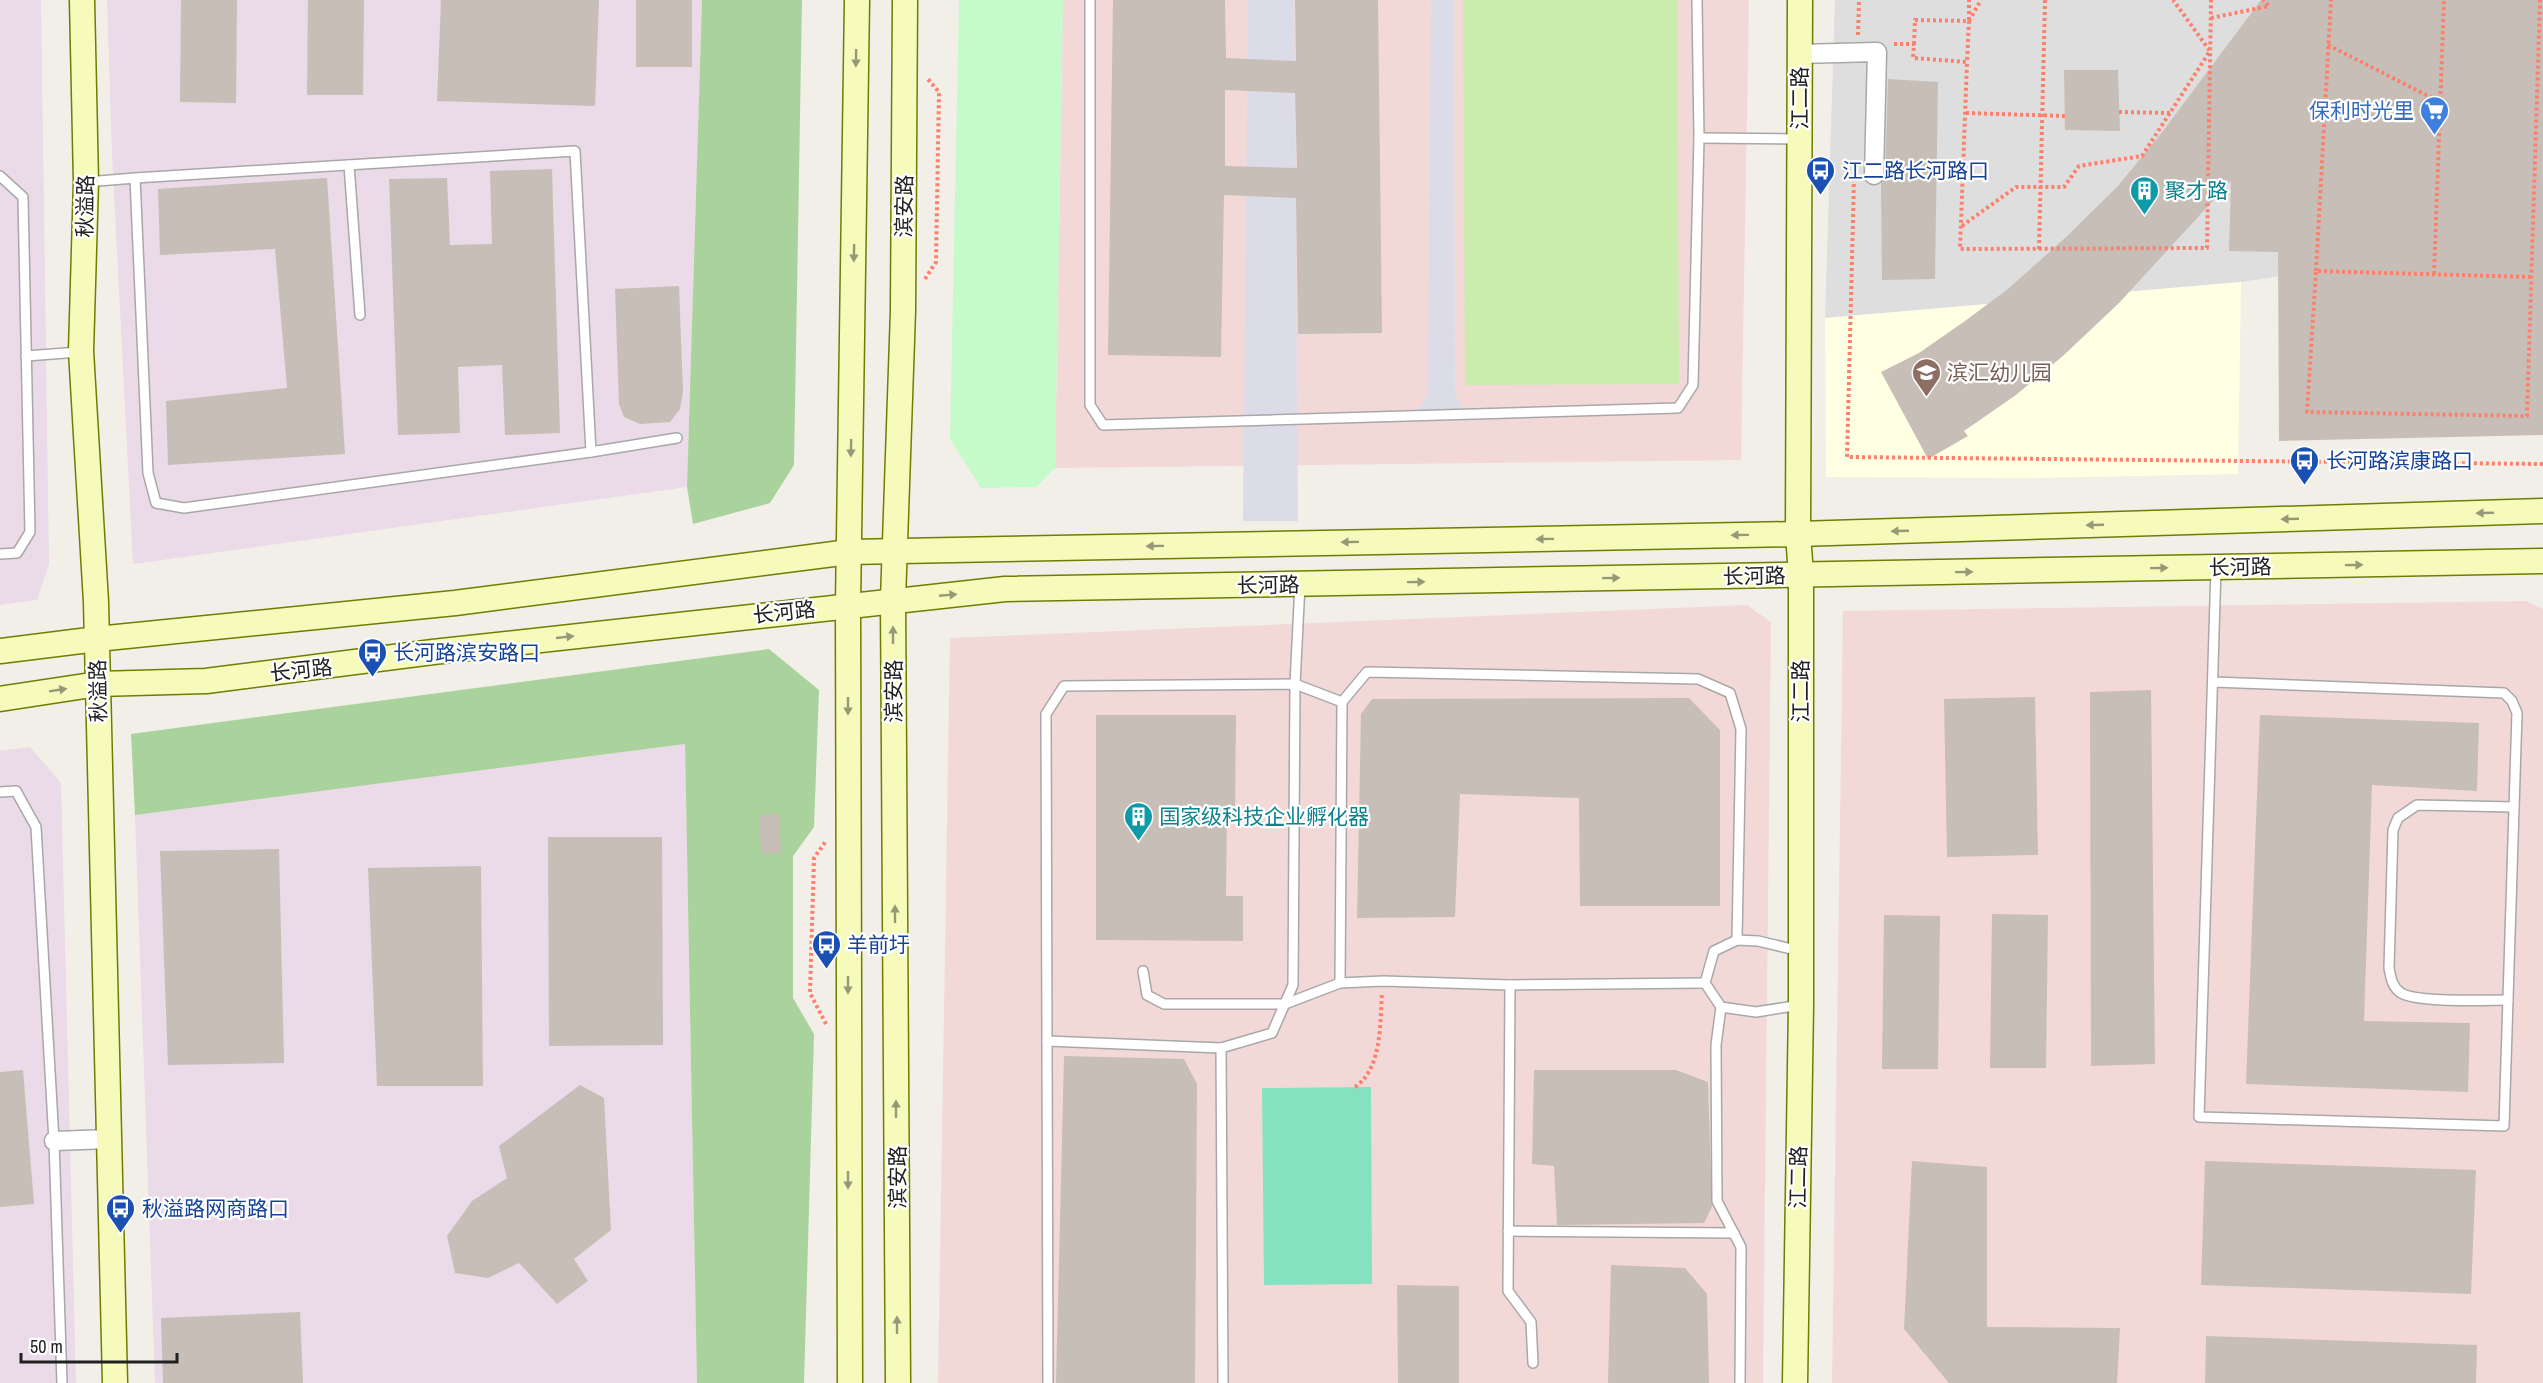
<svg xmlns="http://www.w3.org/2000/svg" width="2543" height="1383" viewBox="0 0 2543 1383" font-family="'Archivo Narrow','Noto Sans SC',sans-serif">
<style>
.residential{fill:#dfdede}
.commercial{fill:#f2d9d7}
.industrial{fill:#ebdae7}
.education{fill:#feffe3}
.grass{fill:#caecad}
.forest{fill:#aad29c}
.park{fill:#c5fbcb}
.pitch{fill:#85e2c1}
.plaza{fill:#dcdce8}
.building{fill:#c7beb7;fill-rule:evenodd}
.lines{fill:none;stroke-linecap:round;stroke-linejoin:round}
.lane-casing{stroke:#a8a8a8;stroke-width:12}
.street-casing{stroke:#a8a8a8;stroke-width:21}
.secondary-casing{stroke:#6d7e02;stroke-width:27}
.path{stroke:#fd806d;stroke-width:4;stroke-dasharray:3 3;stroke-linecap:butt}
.lane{stroke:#fff;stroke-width:9}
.street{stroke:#fff;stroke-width:18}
.secondary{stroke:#f6fbbc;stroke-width:24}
.oneway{fill:#969976}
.labels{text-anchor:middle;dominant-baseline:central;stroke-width:4.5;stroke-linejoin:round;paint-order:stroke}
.street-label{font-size:21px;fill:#212121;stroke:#fff}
.shop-label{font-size:21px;fill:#366cbe;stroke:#fff;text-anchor:end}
.transit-label{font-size:21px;fill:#164399;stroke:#fff;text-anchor:start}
.culture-label{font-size:21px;fill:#0d838f;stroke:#fff;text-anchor:start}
.education-label{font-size:21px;fill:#785e54;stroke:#fff;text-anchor:start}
</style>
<rect width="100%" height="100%" fill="#f2efe8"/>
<polygon class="residential" points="1835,0 2339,0 2316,271 2241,282 1825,318"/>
<g class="commercial">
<polygon points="1063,0 1749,0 1741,460 1055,468"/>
<polygon points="2526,601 2543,609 2543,1383 1832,1383 1843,611"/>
<polygon points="1747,605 1771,622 1763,1383 938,1383 950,638"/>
</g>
<g class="industrial">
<polygon points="0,0 41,0 49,564 37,600 0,605"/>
<polygon points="107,0 702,0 687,487 133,564 112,154"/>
<polygon points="685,744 697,1383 155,1383 135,815"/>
<polygon points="30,747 61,783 76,1383 0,1383 0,751"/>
</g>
<polygon class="education" points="2241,282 2238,474 2027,478 1826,477 1825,318"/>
<polygon class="grass" points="1463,0 1677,0 1679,384 1465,385"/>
<g class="forest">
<polygon points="702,0 802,0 794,465 770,503 693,524 687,487"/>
<polygon points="769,649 819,690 814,827 793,856 793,998 814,1034 804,1383 697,1383 685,744 135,815 131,734"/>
</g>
<polygon class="park" points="959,0 1063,0 1055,468 1036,487 981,488 950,439"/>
<polygon class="pitch" points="1371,1087 1372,1284 1264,1285 1262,1088"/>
<g class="plaza">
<polygon points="1248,0 1294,0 1298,521 1243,521"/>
<polygon points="1431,0 1454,0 1455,394 1466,415 1415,416 1428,393"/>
</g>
<g class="building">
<polygon points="181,0 237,0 236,103 180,102"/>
<polygon points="308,0 364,0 363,95 307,95"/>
<polygon points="441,0 599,0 595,106 437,101"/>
<rect x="636" y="0" width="56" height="67"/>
<path d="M1113,0H1225L1226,58L1296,61L1295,0H1378L1382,333L1298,334L1296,198L1224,195L1221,357L1108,355ZM1225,90L1295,93L1297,168L1225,166Z"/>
<polygon points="2261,0 2543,0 2543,435 2279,441 2278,252 2229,251 2231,181 2119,303 2064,355 2016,395 1964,431 1968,436 1928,459 1881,372 1919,353 1965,321 2008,289 2065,238 2118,186 2163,131"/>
<polygon points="2064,70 2118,70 2120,131 2065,130"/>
<polygon points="1888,79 1938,82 1935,279 1882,280 1881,183 1885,175"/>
<polygon points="552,169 560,433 505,435 502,365 458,367 460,433 398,435 389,179 447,178 450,245 492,244 490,171"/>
<polygon points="327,178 345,454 168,465 166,401 287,388 275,249 160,255 158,189"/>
<polygon points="679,286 683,392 680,409 670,422 640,424 624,417 619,404 615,289"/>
<polygon points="2151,690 2155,1064 2091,1066 2090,692"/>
<polygon points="2035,697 2038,855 1947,857 1944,699"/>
<polygon points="1689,698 1720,730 1720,906 1580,906 1579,798 1460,794 1455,917 1357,918 1361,714 1372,699"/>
<polygon points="1096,715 1236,715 1235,815 1227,815 1226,896 1243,896 1243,941 1096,940"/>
<polygon points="2260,715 2479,723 2477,791 2372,785 2364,1021 2470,1023 2468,1092 2246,1084"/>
<polygon points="779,814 781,853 761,854 759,815"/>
<polygon points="548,837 662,837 663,1045 549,1046"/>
<polygon points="279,849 284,1063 168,1065 160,851"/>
<polygon points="481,866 483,1086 377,1086 368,868"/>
<polygon points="1992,914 2048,915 2046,1068 1990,1068"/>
<polygon points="1884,915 1940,916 1938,1069 1882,1069"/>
<polygon points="1064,1056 1184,1059 1197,1084 1195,1383 1056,1383"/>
<polygon points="23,1070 34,1204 0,1207 0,1072"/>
<polygon points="1534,1070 1676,1070 1708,1082 1712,1207 1704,1223 1557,1225 1554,1166 1532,1164"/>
<polygon points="580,1085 604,1098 611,1230 574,1259 588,1281 557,1304 519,1263 488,1278 455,1273 447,1236 472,1201 507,1178 499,1146"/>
<polygon points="1912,1161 1987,1167 1987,1327 2120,1328 2117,1383 1949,1383 1904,1329"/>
<polygon points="2205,1161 2476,1170 2471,1294 2201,1285"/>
<polygon points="1611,1265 1685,1268 1707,1294 1709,1383 1608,1383"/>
<polygon points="1397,1285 1459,1286 1459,1383 1398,1383"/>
<polygon points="300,1312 303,1383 163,1383 161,1318"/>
<polygon points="2206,1336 2477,1345 2476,1383 2205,1383"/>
</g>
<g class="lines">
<defs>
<g id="lane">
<polyline points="1090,0 1090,405 1103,425 1678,408 1693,385 1699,138 1697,0"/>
<polyline points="1699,138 1799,139"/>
<polyline points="349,165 360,315"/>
<polyline points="0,176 23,197 30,532 17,553 0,554"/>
<polyline points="86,182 135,178 575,151 591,452 184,508 156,503 148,473 135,178"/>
<polyline points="26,356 79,352"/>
<polyline points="591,452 677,438"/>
<polyline points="2213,682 2504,693 2512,701 2517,713 2504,1126 2199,1117 2216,568"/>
<polyline points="0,792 16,791 36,827 54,1141 62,1383"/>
<polyline points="1143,971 1147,995 1164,1004 1285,1004 1340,983"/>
<polyline points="1705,983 1510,985 1383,981 1340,983 1342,702 1367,672 1698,679 1730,693 1741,729 1737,940"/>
<polyline points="1510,985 1508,1291 1531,1322 1533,1363"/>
<path d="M2508,1000C2486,1000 2417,1003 2401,993C2392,987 2391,978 2389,968L2393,830L2398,818L2417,805L2514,807"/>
<polyline points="1800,1005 1756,1012 1721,1007 1705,983 1714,951 1737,940 1758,941 1800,951"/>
<polyline points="1721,1007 1716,1045 1717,1201 1741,1247 1740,1383"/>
<polyline points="1047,1041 1221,1048 1272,1033 1293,985 1295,684 1300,584"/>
<polyline points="1221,1048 1223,1383"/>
<polyline points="1508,1231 1734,1233"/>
<polyline points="1048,1383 1046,714 1064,686 1295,684 1342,702"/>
</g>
<g id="street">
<polyline points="1799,54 1877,52 1874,175"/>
<polyline points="54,1141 109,1139"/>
</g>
<g id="secondary">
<polyline points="82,0 86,182 81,351 96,602 115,1383"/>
<polyline points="0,651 97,639 455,603 849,552 1798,534 2543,511"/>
<polyline points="0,699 98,684 206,681 433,652 1005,589 2543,561"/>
<polyline points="850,1383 848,605 857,0"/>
<polyline points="898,1383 893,600 903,311 905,0"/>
<polyline points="1795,1383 1801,1005 1801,575 1798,534 1800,0"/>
</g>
</defs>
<use href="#lane" class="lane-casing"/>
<use href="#street" class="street-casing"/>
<use href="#secondary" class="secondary-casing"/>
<g class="path">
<polyline points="2211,18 2269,6 2263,0"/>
<polyline points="1969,20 1969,0"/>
<polyline points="1969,21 1981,0"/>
<polyline points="1858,35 1859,0"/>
<polyline points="1894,44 1914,44 1913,58 1967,62 1960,249 2207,248 2211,0"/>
<polyline points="1914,44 1915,20 1969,21 1967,62"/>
<polyline points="2328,45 2440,102"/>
<polyline points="2119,112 2170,113"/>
<polyline points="1966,113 2065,116"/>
<polyline points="1854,178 1847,457 2543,464"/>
<polyline points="1962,226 2016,187 2064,187 2079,166 2142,156 2210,51 2173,0"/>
<polyline points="2039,249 2045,0"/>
<polyline points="2316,271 2331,0"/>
<polyline points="2434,274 2444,0"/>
<polyline points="2531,277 2316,271 2307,412 2527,416 2540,0"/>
<polyline points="925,279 936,262 939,92 927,78"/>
<polyline points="826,1024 810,993 814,858 826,841"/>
<path d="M1355,1087C1382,1069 1380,1023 1382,993"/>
</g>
<use href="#lane" class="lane"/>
<use href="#street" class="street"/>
<use href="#secondary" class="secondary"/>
</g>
<defs><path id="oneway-solid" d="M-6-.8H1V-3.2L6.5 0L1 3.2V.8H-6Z" transform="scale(1.5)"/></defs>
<g class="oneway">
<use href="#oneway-solid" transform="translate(856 58) rotate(91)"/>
<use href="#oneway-solid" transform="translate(854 253) rotate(91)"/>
<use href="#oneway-solid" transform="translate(851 448) rotate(91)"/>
<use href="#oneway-solid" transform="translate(2485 513) rotate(178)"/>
<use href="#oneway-solid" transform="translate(2290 519) rotate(178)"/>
<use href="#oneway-solid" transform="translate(2095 525) rotate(178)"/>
<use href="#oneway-solid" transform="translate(1900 531) rotate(178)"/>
<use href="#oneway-solid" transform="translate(1740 535) rotate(179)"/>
<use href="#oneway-solid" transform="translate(1545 539) rotate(179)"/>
<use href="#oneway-solid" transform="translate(1350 542) rotate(179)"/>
<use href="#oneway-solid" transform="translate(1155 546) rotate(179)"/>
<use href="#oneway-solid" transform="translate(2354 565) rotate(-1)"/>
<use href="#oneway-solid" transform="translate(2159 568) rotate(-1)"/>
<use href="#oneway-solid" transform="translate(1964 572) rotate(-1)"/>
<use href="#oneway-solid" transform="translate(1611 578) rotate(-1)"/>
<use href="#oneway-solid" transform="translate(1416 582) rotate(-1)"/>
<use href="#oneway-solid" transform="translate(948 595) rotate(-5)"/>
<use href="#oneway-solid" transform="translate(893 635) rotate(-90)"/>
<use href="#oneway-solid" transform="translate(565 637) rotate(-6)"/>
<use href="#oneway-solid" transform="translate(58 690) rotate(-9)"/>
<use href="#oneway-solid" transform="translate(848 706) rotate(90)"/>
<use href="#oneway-solid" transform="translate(895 914) rotate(-90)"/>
<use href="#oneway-solid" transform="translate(848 985) rotate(90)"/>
<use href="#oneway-solid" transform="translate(896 1109) rotate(-90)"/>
<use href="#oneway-solid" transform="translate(848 1180) rotate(90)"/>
<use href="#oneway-solid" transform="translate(897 1325) rotate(-90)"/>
</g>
<defs>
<symbol id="supermarket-pin" viewBox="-11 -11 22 30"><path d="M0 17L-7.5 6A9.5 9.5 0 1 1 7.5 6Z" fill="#3f7fe0" stroke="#fff"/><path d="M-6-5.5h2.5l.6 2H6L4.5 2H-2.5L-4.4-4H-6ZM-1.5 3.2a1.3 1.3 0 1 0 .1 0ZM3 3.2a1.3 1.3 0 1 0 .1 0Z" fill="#fff"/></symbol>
<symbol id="bus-pin" viewBox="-11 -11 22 30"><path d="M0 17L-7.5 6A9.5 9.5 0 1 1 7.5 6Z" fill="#1a4fb4" stroke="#fff"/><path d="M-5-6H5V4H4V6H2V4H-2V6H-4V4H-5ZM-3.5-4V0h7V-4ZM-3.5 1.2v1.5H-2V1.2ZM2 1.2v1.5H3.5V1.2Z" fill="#fff"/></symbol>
<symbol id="building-pin" viewBox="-11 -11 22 30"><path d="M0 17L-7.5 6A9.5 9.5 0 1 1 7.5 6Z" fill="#0f9aa8" stroke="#fff"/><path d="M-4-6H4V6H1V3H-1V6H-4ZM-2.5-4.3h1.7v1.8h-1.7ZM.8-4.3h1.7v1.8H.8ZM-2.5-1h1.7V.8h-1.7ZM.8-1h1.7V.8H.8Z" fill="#fff"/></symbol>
<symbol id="school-pin" viewBox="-11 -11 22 30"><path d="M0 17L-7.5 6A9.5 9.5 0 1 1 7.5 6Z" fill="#8d6e63" stroke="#fff"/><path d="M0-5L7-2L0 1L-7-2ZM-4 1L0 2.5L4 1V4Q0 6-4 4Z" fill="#fff"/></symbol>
</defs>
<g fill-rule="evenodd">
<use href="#supermarket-pin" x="2418" y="94" width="33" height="45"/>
<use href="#bus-pin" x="1804" y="154" width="33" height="45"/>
<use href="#building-pin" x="2128" y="174" width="33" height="45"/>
<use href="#school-pin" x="1910" y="356" width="33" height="45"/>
<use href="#bus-pin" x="2288" y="444" width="33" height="45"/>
<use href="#bus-pin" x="356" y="636" width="33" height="45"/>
<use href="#building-pin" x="1122" y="800" width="33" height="45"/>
<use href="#bus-pin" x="810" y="928" width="33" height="45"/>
<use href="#bus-pin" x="104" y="1192" width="33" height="45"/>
</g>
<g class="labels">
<g class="street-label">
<text transform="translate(1799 98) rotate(-90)">江二路</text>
<text transform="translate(85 206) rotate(-89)">秋溢路</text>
<text transform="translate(904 206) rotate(-89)">滨安路</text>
<text transform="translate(2240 567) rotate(-1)">长河路</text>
<text transform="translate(1754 576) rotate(-1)">长河路</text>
<text transform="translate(1268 585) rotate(-1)">长河路</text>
<text transform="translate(784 612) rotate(-6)">长河路</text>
<text transform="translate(301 670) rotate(-6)">长河路</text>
<text transform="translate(98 691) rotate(-91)">秋溢路</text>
<text transform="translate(893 691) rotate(-90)">滨安路</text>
<text transform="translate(1800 691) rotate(-90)">江二路</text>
<text transform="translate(897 1177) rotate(-90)">滨安路</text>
<text transform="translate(1798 1177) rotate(-89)">江二路</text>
</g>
<g class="shop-label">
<text x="2414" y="110">保利时光里</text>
</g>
<g class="transit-label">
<text x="1842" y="170">江二路长河路口</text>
<text x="2326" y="460">长河路滨康路口</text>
<text x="393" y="652">长河路滨安路口</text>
<text x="847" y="944">羊前圩</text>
<text x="142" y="1208">秋溢路网商路口</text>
</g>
<g class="culture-label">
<text x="2165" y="190">聚才路</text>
<text x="1159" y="816">国家级科技企业孵化器</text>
</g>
<g class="education-label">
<text x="1947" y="372">滨汇幼儿园</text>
</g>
</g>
<path d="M21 1353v9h156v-9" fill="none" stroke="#212121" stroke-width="3"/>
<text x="30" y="1353" font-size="18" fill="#212121" stroke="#ffffff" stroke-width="4.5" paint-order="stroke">50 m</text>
</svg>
